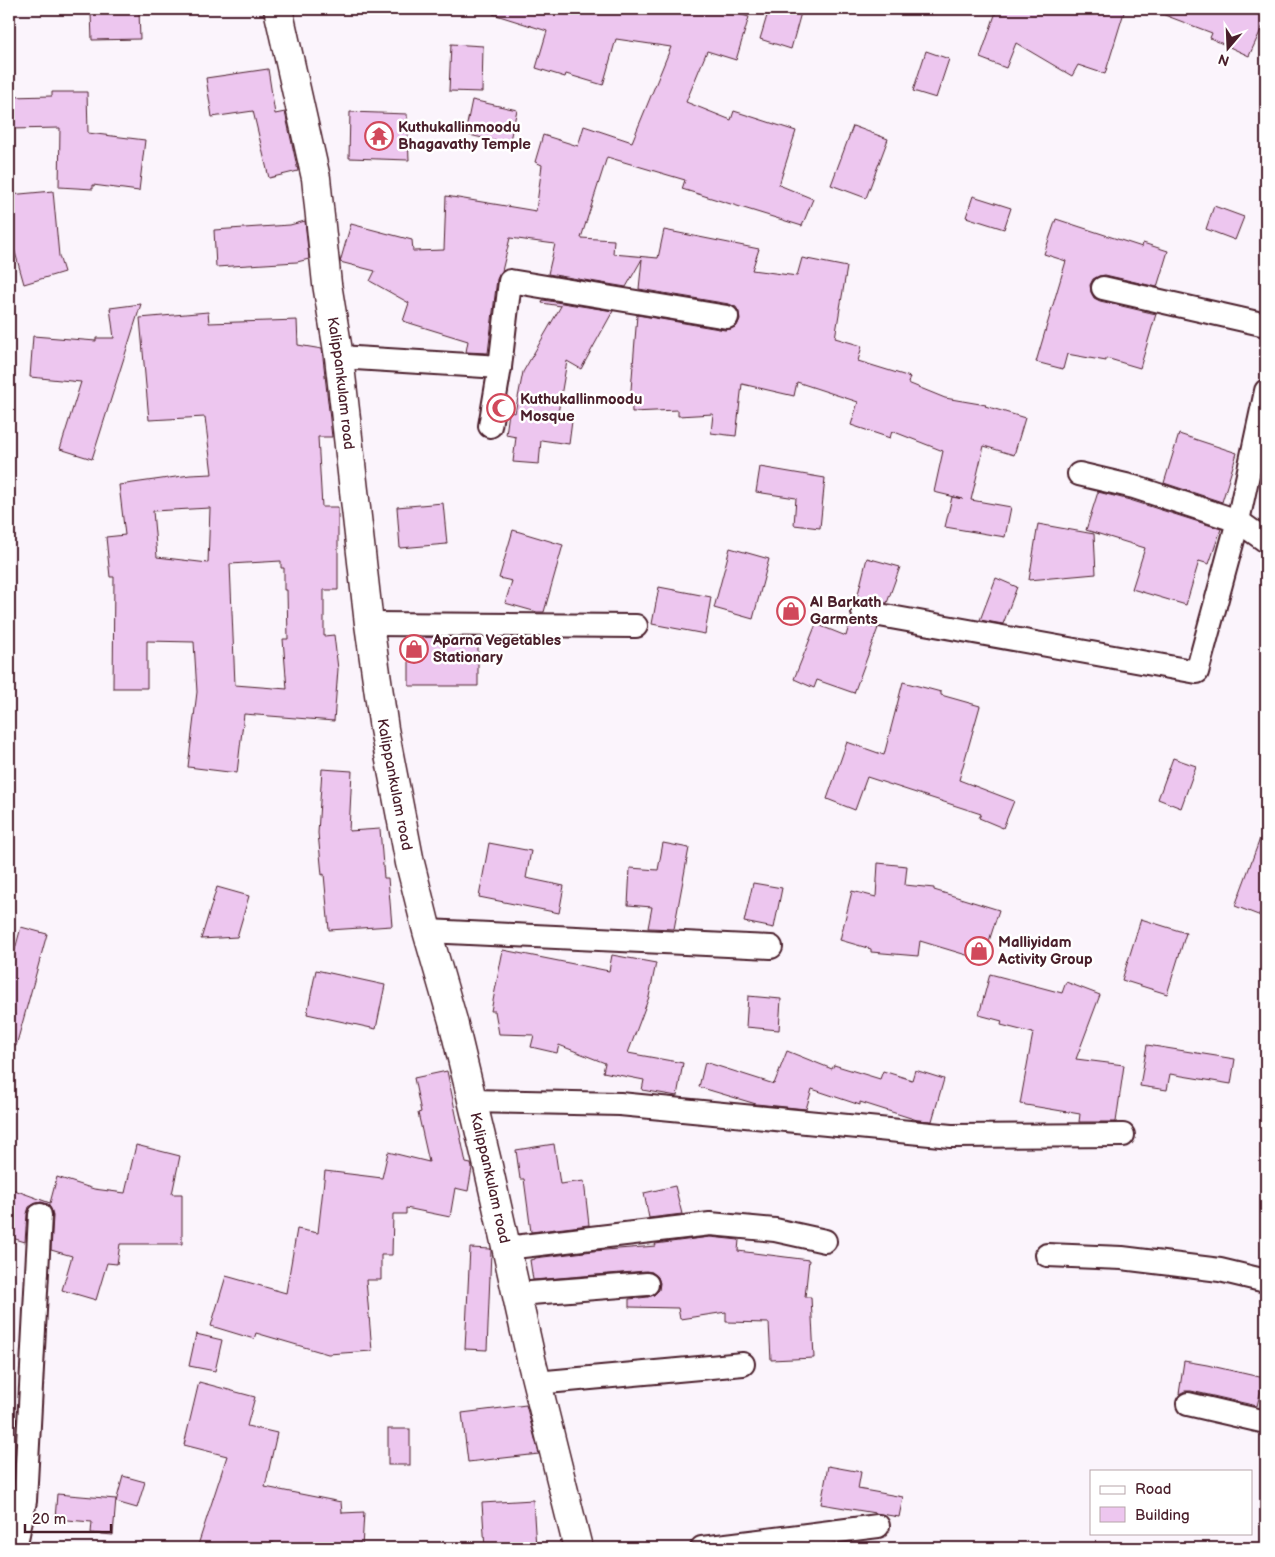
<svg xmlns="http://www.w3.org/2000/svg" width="1275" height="1557" viewBox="0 0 1275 1557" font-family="'Balsamiq Sans',sans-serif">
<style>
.building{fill:#edc6ef;stroke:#4a1f2b;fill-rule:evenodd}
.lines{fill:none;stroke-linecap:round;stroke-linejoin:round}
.street-casing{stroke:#4a1f2b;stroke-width:26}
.secondary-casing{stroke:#4a1f2b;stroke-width:31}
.street{stroke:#fff;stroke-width:22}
.secondary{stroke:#fff;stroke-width:28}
.labels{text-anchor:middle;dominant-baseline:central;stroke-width:5;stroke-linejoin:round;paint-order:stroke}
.poi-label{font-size:15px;font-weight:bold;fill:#4a1f2b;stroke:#fff;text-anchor:start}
.street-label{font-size:15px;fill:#4a1f2b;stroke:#fff}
</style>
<rect width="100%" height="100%" fill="#fbf4fc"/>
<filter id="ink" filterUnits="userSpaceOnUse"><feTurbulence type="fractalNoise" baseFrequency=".02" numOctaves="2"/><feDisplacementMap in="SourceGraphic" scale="10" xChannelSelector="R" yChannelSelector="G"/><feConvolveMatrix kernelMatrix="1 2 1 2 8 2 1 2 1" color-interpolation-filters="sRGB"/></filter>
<g filter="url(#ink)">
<g class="building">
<polygon points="494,9 722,9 749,17 736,60 707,51 686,102 731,120 734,111 796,131 779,185 813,199 802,226 682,189 685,180 607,157 581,238 614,240 613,254 658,258 664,230 759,249 752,270 797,276 802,258 847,267 835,338 862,346 858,361 910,377 908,383 945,398 986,405 985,406 1025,418 1014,455 984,446 971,500 1011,507 1005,537 945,527 952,497 963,499 934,492 943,451 892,431 890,438 851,425 858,402 797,382 794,396 742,384 736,436 711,433 713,414 678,416 678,410 632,412 631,390 637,315 725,330 731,329 737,326 740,319 739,312 736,307 729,304 639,289 642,259 626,287 548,274 555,244 510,238 502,271 497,279 488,353 466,352 468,341 403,321 409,303 370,281 375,271 340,262 351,224 412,240 413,251 444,250 446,196 536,211 542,165 535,162 543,135 578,146 584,126 632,142 671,47 616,39 603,85 566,74 565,77 536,68 547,31 493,14"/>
<polygon points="769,9 802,9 791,49 760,39"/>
<polygon points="997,9 1125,9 1105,74 1078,65 1072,76 1016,43 1006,68 980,58"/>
<polygon points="1154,9 1266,9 1266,19 1249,56 1210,38 1212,33 1154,11"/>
<polygon points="139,11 140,39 92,40 91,13"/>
<polygon points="451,44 483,46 482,92 449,91"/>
<polygon points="926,51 949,59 936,98 913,91"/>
<polygon points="268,69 275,114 285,112 298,171 269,178 253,111 212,117 206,78"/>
<polygon points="52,92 87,92 88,133 145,140 139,191 93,185 93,189 59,187 60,128 9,129 9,97 52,96"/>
<polygon points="472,100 517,110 509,144 465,134"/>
<polygon points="350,112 407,114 409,160 349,158"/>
<polygon points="853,126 888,139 866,198 831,185"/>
<polygon points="53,191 59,256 64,272 24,284 13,245 9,246 9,195"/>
<polygon points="973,196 1011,208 1004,229 966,217"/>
<polygon points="1214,206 1244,217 1235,240 1206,229"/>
<polygon points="1056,219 1142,247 1143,243 1168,251 1157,287 1105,275 1099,276 1093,279 1090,285 1091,292 1094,298 1100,301 1156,314 1140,368 1106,358 1106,361 1067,354 1063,369 1036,362 1066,261 1044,254"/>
<polygon points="305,221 309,259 297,262 216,267 214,230 290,225"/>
<polygon points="543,300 613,311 581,369 567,361 557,419 572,421 569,444 541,440 539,464 513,462 516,437 506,435 509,412 515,413 523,372 561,306 542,303"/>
<polygon points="141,304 92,459 60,449 81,382 30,377 33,336 96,341 96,338 114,338 110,308"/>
<path d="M208,312L209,323L297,320L298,345L322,349L332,437H318L322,507H338V590H324V636L334,635L338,669L334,721L244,714L237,773L188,767L197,692L194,642L147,641V688H113L114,577H110L106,537L125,535L119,485L190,475L212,474L205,417L149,420L140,318ZM210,508L208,563L157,557L153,511ZM281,561V568H284V590H287L288,639H283L287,689L235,685L230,564Z"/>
<polygon points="1179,434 1237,453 1222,502 1164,483"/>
<polygon points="760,467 825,478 820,528 794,525 796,498 756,492"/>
<polygon points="1098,492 1130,500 1221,529 1209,564 1199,561 1186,605 1132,589 1145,548 1086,530"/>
<polygon points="443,503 447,544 400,548 397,507"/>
<polygon points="1038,524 1094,534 1096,574 1029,580"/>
<polygon points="513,530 563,545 544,612 537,612 505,603 512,581 499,578"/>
<polygon points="730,548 769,559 753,619 714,608"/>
<polygon points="867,558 900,567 887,603 865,599 856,602"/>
<polygon points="996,578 1017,587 1003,624 980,620"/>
<polygon points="659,587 711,597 705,634 652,624"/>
<polygon points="851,618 855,622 860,625 878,628 854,693 817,680 814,688 794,679 816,624 846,636"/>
<polygon points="409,637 478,638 478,686 409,686"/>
<polygon points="903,682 941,692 941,695 980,706 959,780 1014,801 1003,828 979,818 981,814 867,777 855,810 827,799 847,742 884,755"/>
<polygon points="1173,758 1196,766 1181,808 1158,799"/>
<polygon points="322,769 352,771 349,831 380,829 384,878 388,878 392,926 329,930 324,874 322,875 318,833"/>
<polygon points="1264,828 1266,828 1266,918 1235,906"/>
<polygon points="489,843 531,851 526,878 564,886 559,913 479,897"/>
<polygon points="663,843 689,848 674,929 648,928 652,907 628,905 630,868 658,870"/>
<polygon points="878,863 907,866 905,885 934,888 934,890 999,910 983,960 920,941 918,956 871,952 871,949 840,940 852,891 876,897"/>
<polygon points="753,883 782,888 774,928 744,922"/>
<polygon points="217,887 249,896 237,937 201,939"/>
<polygon points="1141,919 1186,933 1167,994 1122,980"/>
<polygon points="21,927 47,934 16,1046 9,1045 9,972"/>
<polygon points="503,950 609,971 612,955 656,963 649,997 628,1053 683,1063 677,1096 642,1090 644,1080 603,1072 605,1063 559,1045 557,1053 531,1047 534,1035 499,1034 495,1011 491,1011"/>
<polygon points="316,970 385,985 376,1029 307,1014"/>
<polygon points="990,974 1062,993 1066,982 1100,995 1076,1059 1124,1065 1116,1122 1079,1122 1080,1114 1020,1104 1033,1033 1001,1025 1002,1021 979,1015"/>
<polygon points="748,996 781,999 779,1030 746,1027"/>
<polygon points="1147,1045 1235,1059 1231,1084 1170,1074 1167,1090 1140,1086"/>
<polygon points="787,1051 832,1069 834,1065 880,1079 883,1071 912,1080 915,1070 944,1079 932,1121 917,1120 860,1102 860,1105 812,1089 806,1109 756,1104 699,1087 705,1062 774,1084"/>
<polygon points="447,1071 466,1163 471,1164 472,1168 468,1191 455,1188 450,1217 406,1208 406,1214 393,1214 392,1255 381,1255 381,1280 366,1280 372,1351 328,1354 256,1333 254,1339 211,1326 226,1276 286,1293 297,1229 318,1233 325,1171 382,1178 388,1152 429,1162 418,1113 421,1112 414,1078"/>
<polygon points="554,1144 560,1184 584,1181 589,1225 531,1232 524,1179 520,1179 516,1150"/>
<polygon points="136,1145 180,1156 172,1194 182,1194 182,1244 120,1244 117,1264 107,1263 96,1300 62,1290 72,1256 51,1250 53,1216 51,1209 48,1204 41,1202 34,1204 29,1207 27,1214 25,1242 9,1237 9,1188 50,1203 57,1177 94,1189 125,1193"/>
<polygon points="675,1186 682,1214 649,1218 644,1193"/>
<polygon points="710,1237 739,1240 738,1251 809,1260 805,1297 811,1297 814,1358 771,1360 769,1323 726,1322 726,1312 680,1319 678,1308 629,1307 629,1299 648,1297 654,1295 659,1290 660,1283 658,1277 652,1272 646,1271 533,1280 530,1260 535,1259 535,1258 593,1251 656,1246 655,1244"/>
<polygon points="470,1248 491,1249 491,1251 487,1350 465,1349"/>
<polygon points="196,1334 222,1340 215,1371 189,1366"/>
<polygon points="1184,1361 1207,1365 1264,1378 1257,1406 1191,1391 1185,1391 1179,1394"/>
<polygon points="199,1382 255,1397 247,1426 277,1433 265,1487 341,1502 342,1513 364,1512 362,1548 273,1548 274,1543 226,1543 225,1548 197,1548 227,1456 184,1445"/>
<polygon points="526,1405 539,1454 468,1462 462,1413"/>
<rect x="388" y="1429" width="22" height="36"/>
<polygon points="828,1466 861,1472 858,1489 903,1497 899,1517 821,1504"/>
<polygon points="123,1476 145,1482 137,1508 116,1502"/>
<polygon points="57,1494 116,1499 113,1535 91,1533 92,1522 55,1519"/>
<polygon points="533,1500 536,1548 485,1548 482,1503"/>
</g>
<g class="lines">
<defs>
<g id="street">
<polyline points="1103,288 1266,325"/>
<polyline points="339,357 500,367 510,281 727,317"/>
<polyline points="490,426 500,367"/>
<polyline points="1079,474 1134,487 1238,521 1266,541"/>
<polyline points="863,612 1197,672 1238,521 1266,391"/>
<polyline points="369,624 636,626"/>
<polyline points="427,931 771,947"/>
<polyline points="472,1101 620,1104 951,1136 1123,1135"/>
<polyline points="506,1248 710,1224 775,1230 825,1241"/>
<polyline points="1047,1255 1122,1258 1220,1270 1266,1281"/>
<polyline points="518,1294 647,1284"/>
<polyline points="536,1383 743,1364"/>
<polyline points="1188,1404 1266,1422"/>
<polyline points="15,1548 25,1501 40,1215"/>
<polyline points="702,1548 878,1526"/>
</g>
<g id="secondary">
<path id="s1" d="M278,9L316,178L327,284L339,357L369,624L384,729L410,863L427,931L453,1021L488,1166L532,1363L578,1548"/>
</g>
</defs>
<use href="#street" class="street-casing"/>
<use href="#secondary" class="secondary-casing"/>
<use href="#street" class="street"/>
<use href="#secondary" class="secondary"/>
</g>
</g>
<defs>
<symbol id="temple-ring" viewBox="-11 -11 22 22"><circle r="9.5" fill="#fff" stroke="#d1495b" stroke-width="1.5"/><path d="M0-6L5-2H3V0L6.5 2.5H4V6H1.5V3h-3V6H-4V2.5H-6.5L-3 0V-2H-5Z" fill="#d1495b"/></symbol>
<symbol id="mosque-ring" viewBox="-11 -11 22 22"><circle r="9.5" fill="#fff" stroke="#d1495b" stroke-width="1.5"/><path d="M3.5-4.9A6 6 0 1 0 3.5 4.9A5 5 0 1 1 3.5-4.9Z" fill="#d1495b"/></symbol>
<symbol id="shop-ring" viewBox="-11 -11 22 22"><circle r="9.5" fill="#fff" stroke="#d1495b" stroke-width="1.5"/><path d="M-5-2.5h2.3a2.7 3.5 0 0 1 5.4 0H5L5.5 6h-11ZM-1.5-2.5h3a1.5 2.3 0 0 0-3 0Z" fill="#d1495b"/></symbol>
</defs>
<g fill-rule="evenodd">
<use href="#temple-ring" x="363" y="120" width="32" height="32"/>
<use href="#mosque-ring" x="485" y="392" width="32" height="32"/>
<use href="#shop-ring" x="775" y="595" width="32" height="32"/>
<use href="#shop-ring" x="398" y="633" width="32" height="32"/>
<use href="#shop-ring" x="963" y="935" width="32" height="32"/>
</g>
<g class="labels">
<g class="poi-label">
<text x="398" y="127">Kuthukallinmoodu<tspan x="398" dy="17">Bhagavathy Temple</tspan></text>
<text x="520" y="399">Kuthukallinmoodu<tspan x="520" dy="17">Mosque</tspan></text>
<text x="810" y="602">Al Barkath<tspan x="810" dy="17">Garments</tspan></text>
<text x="433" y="640">Aparna Vegetables<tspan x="433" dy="17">Stationary</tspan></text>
<text x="998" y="942">Malliyidam<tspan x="998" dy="17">Activity Group</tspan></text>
</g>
<g class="street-label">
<text stroke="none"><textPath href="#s1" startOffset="380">Kalippankulam road</textPath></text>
<text stroke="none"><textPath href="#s1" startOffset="785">Kalippankulam road</textPath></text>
<text stroke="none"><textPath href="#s1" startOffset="1190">Kalippankulam road</textPath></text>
</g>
</g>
<rect width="1275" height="1557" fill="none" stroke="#fff" stroke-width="30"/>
<rect x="15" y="15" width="1245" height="1527" fill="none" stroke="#4a1f2b" stroke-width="2" filter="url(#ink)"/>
<rect x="1090" y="1470" width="162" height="65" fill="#ffffff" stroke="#b7a5aa"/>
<rect x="1100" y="1486" width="25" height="8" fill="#ffffff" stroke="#b7a5aa"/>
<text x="1135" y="1494" font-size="15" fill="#4a1f2b">Road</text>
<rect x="1100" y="1507" width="25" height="15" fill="#edc6ef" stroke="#b7a5aa"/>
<text x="1135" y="1520" font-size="15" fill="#4a1f2b">Building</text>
<g transform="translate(1228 48) rotate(199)" stroke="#ffffff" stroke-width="4" paint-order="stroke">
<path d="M0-4L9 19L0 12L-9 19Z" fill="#4a1f2b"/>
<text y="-8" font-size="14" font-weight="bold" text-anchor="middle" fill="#4a1f2b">N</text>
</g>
<path d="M25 1524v8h86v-8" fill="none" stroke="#4a1f2b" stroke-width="2.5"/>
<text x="32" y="1524" font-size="15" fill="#4a1f2b" stroke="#ffffff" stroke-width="4" paint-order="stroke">20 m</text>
</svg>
